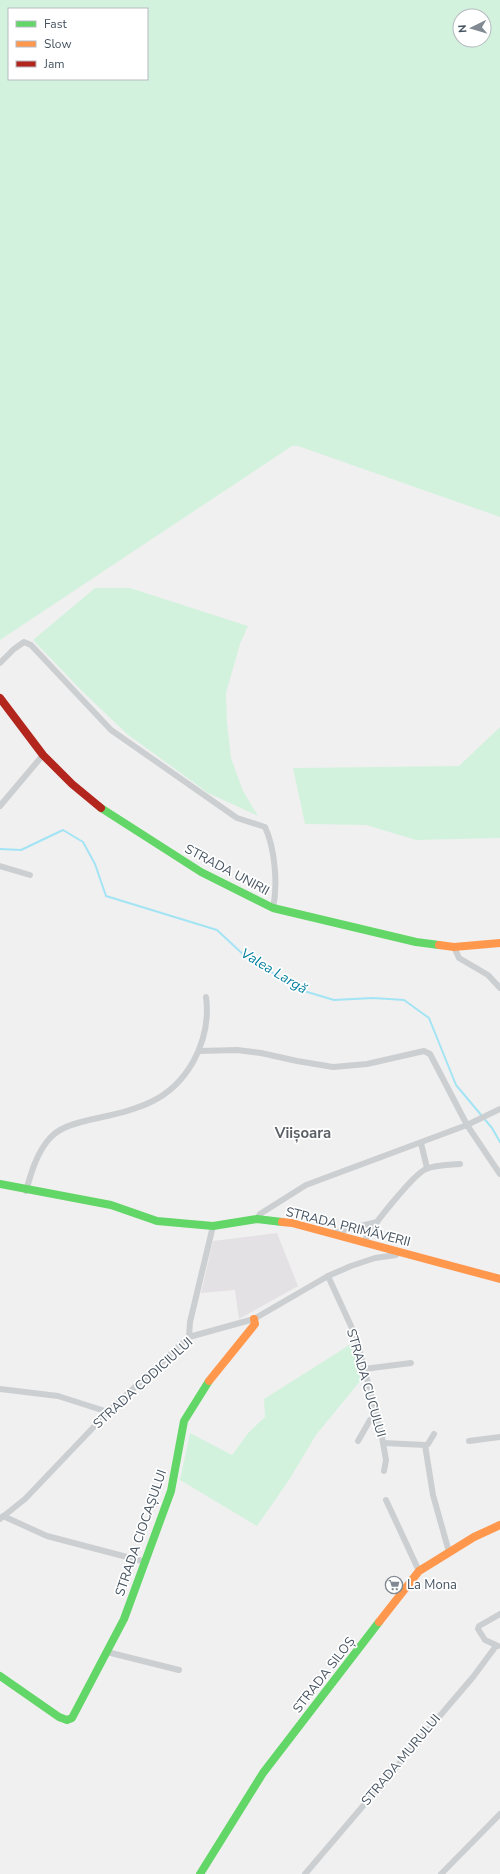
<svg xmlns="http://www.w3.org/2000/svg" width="500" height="1874" viewBox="0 0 500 1874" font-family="'Nunito Sans',sans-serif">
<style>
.education{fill:#e3e1e3}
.green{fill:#d2f2de;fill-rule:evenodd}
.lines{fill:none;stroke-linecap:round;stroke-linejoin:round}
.stream{stroke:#a3e4f4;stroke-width:2}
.street{stroke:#cccfd1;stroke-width:6}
.fast{stroke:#63d668;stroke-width:8}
.slow{stroke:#ff974d;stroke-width:8}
.jam{stroke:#b3261e;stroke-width:8}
.labels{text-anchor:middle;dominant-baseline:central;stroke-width:3.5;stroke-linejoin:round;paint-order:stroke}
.street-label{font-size:13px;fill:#455360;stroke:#fff}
.poi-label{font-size:13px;fill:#455360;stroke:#fff;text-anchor:start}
.water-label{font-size:14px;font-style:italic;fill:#037f9f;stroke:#fff}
.quarter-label{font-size:15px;font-weight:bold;fill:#5b6066;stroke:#fff}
</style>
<rect width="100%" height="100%" fill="#f1f0f0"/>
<polygon class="education" points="277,1233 298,1286 239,1319 235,1290 201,1293 213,1241"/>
<g class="green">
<path d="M0,0H500V517L298,446H292L0,640ZM9,9H147V79H9ZM460,16H484V40H460Z"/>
<polygon points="95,588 130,588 248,626 240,644 226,693 227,722 231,758 243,791 258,816 208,793 127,734 81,690 33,640"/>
<polygon points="500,727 500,838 416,840 366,825 305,824 293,768 459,766"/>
<polygon points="351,1344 361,1380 316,1435 289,1480 257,1526 180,1480 190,1433 232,1455 249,1432 265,1417 264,1399"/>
</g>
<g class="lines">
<polyline class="stream" points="0,849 21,850 63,830 83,842 95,864 106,896 217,930 247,958 304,991 334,1000 373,998 404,1000 429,1018 456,1085 492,1128 500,1142"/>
<g class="street">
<path d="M0,663L14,649L24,642L31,645L111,730L237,818L265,827C275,848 278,885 273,908"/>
<polyline points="0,806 43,755"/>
<polyline points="0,866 30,875"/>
<polyline points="454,947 459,958 488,975 500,988"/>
<polyline points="199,1051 237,1050 261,1053 297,1061 333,1067 367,1064 424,1051 430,1054 467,1125 500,1174"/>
<polyline points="421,1143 427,1168"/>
<path d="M26,1191C31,1173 37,1152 50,1138C59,1128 73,1124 85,1121C131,1110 168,1106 193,1062C204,1042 209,1019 206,997"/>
<polyline points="257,1219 260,1214 306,1185 467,1125 500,1109"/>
<polyline points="332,1233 377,1222"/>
<path d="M364,1243C368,1230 414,1174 426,1169C435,1165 449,1165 460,1164"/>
<polyline points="328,1276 356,1337 382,1437 386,1460 384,1471"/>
<polyline points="189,1337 190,1322 213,1226"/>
<polyline points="364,1369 411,1363"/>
<polyline points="0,1389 58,1396 108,1412"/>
<polyline points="358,1441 370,1420 376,1415"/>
<polyline points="469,1441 500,1437"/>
<polyline points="383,1443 426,1445 428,1444 434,1434"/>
<polyline points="425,1445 433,1495 449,1552"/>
<polyline points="386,1500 419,1571"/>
<polyline points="3,1516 47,1536 146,1562"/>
<polyline points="0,1519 25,1499 108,1412 189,1337 254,1319 328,1276 351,1266 375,1258 396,1255 399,1252"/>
<polyline points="498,1646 485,1640 478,1629 479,1626 500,1614"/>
<polyline points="107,1652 179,1670"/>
<polyline points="305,1874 473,1677 496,1646"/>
<polyline points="441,1874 500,1814"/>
</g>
<g class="fast">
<polyline points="101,808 201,872 273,908 416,942 439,945"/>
<polyline points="0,1184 111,1205 157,1221 213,1226 257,1219 282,1222"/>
<polyline points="0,1676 59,1717 67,1720 72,1718 124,1619 171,1491 184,1421 209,1381"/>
<polyline points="200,1874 263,1773 379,1622"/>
</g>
<g class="slow">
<polyline points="439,945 454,947 500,943"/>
<polyline points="282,1222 292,1223 500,1279"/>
<polyline points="209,1381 255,1324 254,1319"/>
<polyline points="379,1622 419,1571 474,1537 500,1525"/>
</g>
<polyline class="jam" points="0,698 43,755 72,784 101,808"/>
</g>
<defs>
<symbol id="supermarket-ring" viewBox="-11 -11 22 22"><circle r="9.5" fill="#fff" stroke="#818a92" stroke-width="1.5"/><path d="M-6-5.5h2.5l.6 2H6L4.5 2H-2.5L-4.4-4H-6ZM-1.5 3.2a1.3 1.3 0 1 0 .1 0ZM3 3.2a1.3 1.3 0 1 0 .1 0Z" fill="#818a92"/></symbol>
</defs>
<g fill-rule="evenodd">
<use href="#supermarket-ring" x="384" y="1575" width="20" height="20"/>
</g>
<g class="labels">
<g class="street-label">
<text transform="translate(227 870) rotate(28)">STRADA UNIRII</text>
<text transform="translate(348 1227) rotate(14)">STRADA PRIMĂVERII</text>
<text transform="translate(143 1383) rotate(-42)">STRADA CODICIULUI</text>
<text transform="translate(366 1383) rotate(74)">STRADA CUCULUI</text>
<text transform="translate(141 1533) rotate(-71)">STRADA CIOCAȘULUI</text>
<text transform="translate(324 1675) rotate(-52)">STRADA SILOȘ</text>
<text transform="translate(401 1760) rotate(-50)">STRADA MURULUI</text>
</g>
<g class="poi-label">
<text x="407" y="1585">La Mona</text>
</g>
<g class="water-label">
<text transform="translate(274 971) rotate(31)">Valea Largă</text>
</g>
<g class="quarter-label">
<text x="303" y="1133">Viișoara</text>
</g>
</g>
<rect x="8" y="8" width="140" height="72" fill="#ffffff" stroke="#b5babf"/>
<rect x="16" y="21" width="20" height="6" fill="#63d668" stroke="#b5babf"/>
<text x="44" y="28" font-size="12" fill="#455360">Fast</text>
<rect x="16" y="41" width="20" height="6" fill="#ff974d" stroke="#b5babf"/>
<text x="44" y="48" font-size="12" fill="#455360">Slow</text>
<rect x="16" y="61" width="20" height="6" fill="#b3261e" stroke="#b5babf"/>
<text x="44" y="68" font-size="12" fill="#455360">Jam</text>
<g transform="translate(472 28) rotate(265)"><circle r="19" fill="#ffffff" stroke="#b5babf"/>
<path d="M0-3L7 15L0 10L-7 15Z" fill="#818a92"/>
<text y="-6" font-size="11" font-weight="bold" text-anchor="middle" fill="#455360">N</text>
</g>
</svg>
